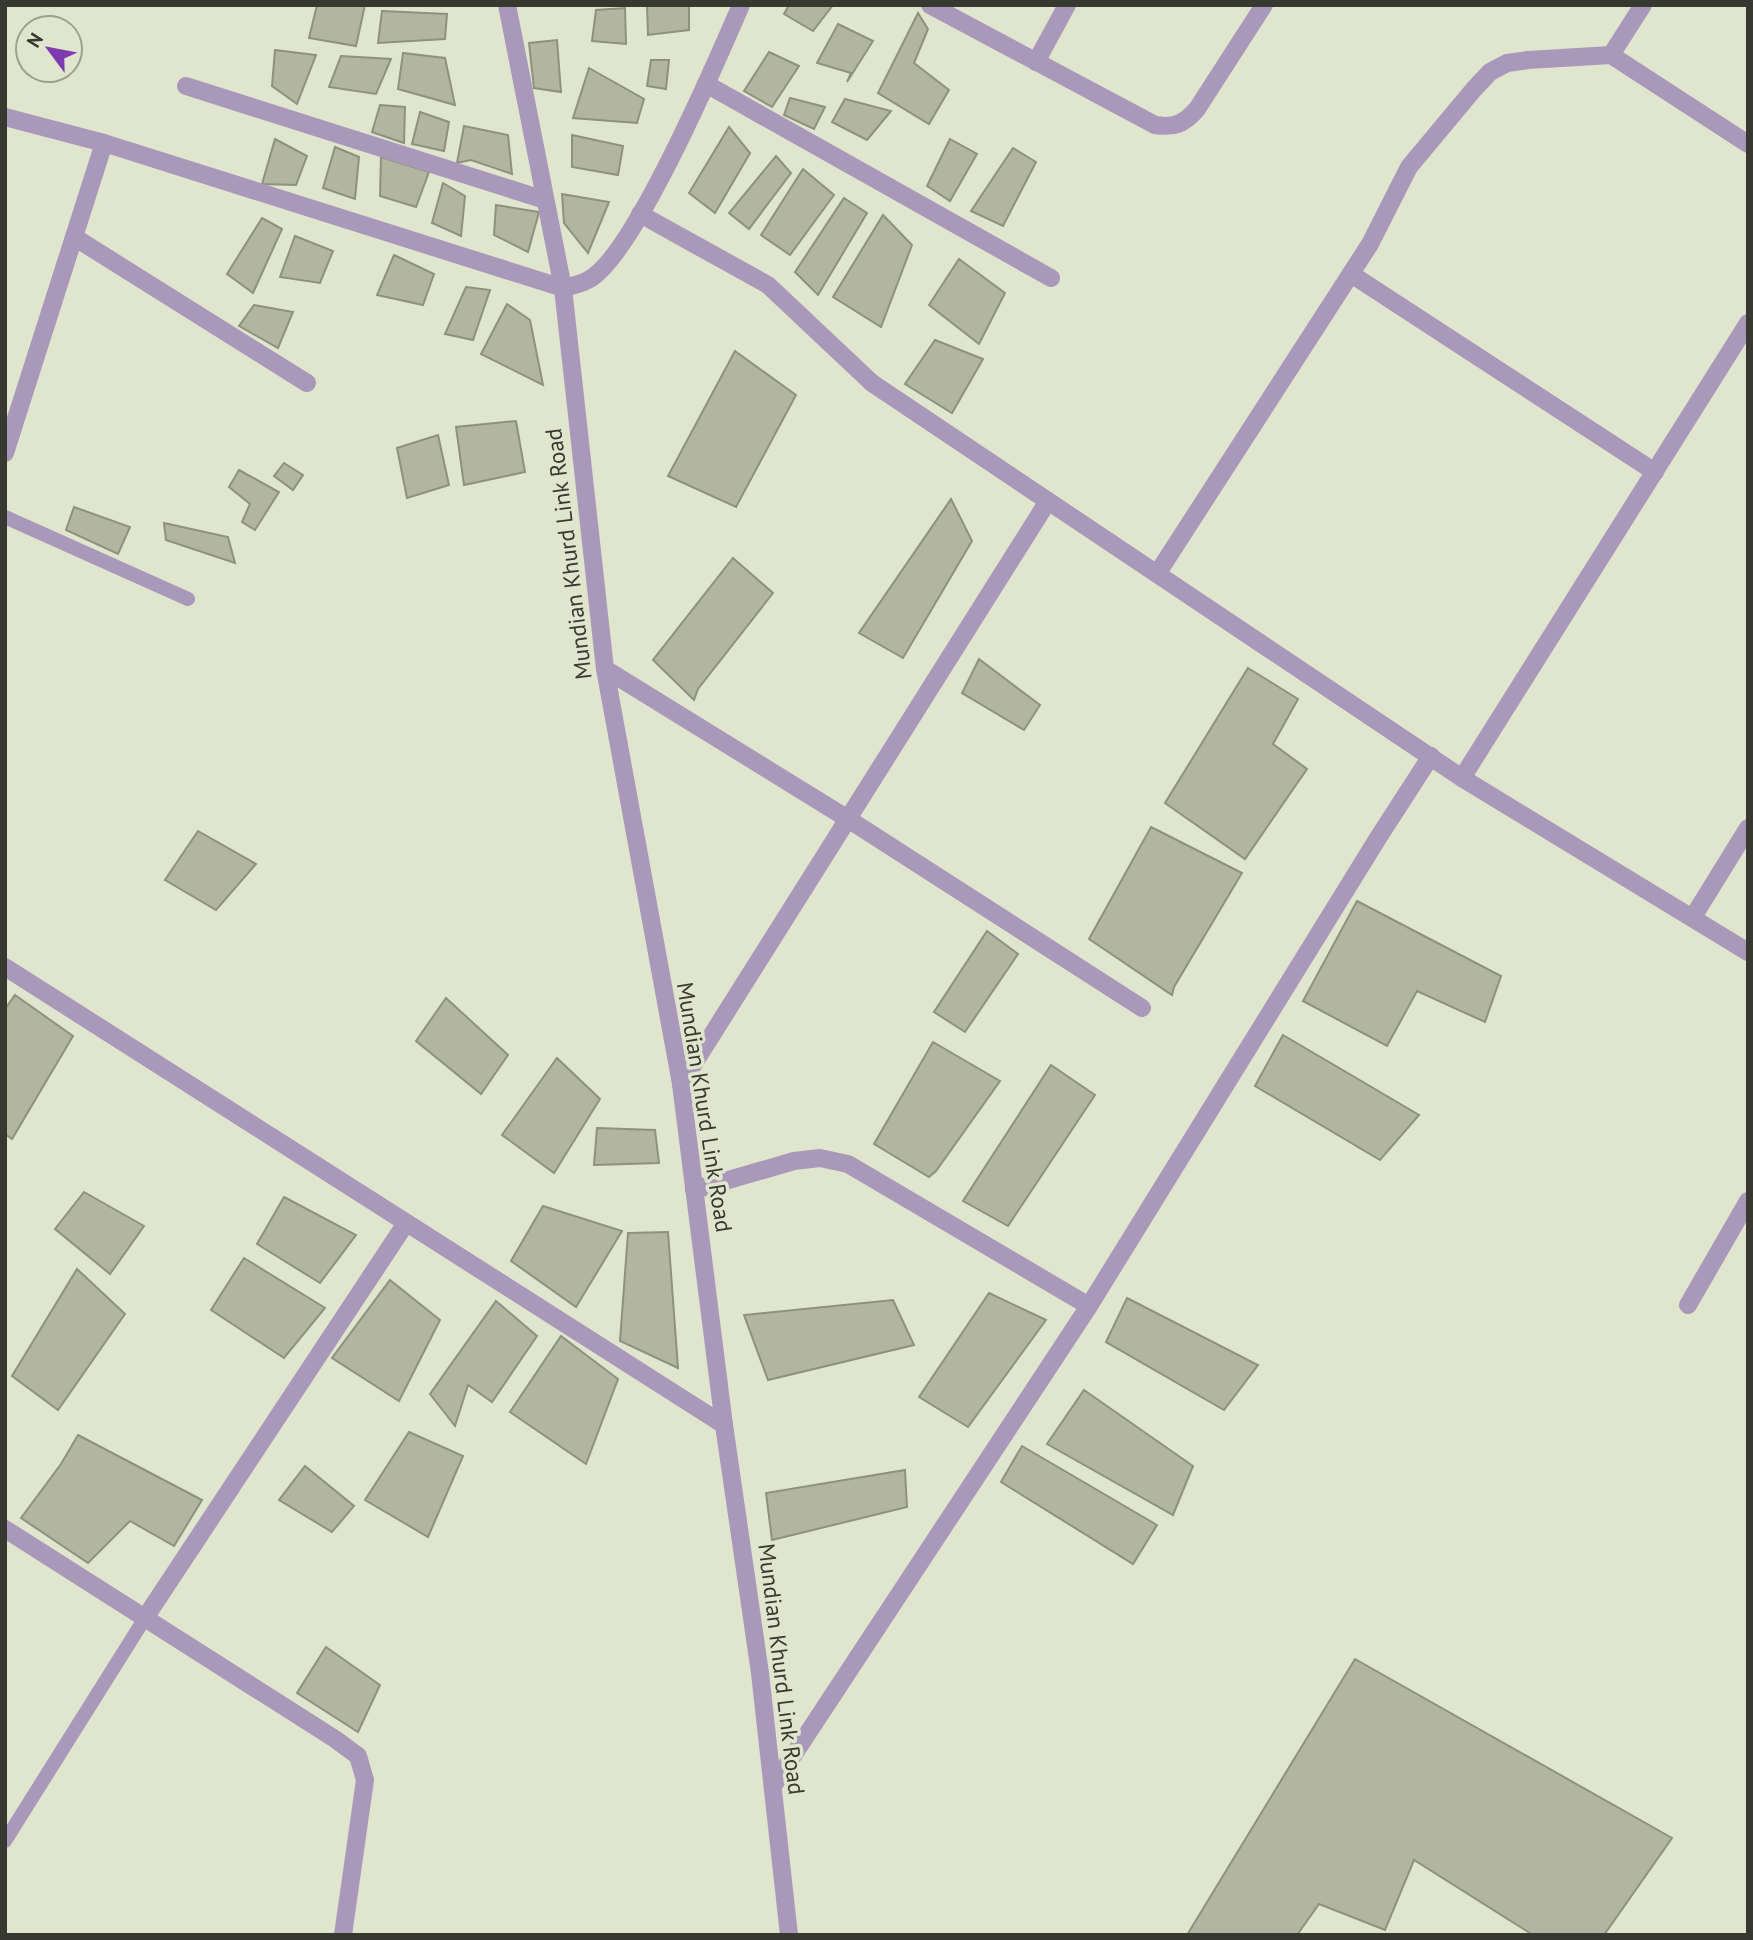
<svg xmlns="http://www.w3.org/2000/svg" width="1753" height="1940" viewBox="0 0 1753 1940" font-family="'PT Sans',sans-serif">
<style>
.building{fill:#b2b6a0;stroke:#8d927d;stroke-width:2}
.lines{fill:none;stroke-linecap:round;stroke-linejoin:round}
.lane{stroke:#a998b9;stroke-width:14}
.street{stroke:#a998b9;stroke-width:18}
.labels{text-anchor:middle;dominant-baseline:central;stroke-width:7;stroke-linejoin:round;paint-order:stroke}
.street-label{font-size:23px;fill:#37382f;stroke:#e0e5ce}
</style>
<rect width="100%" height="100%" fill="#e0e5ce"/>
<g class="building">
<polygon points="317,5 365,5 356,46 309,38"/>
<polygon points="647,5 689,5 689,30 648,35"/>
<polygon points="789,5 833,5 813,31 784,14"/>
<polygon points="625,8 626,44 592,41 596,10"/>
<polygon points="382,11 447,14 445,39 378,43"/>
<polygon points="918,13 928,29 914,63 949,90 929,124 878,93"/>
<polygon points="838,24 873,41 847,82 851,73 817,63"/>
<polygon points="557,40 561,92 534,88 529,43"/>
<polygon points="275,50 316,55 297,104 272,86"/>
<polygon points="769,52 799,66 772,107 744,91"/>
<polygon points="403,53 445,58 455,105 398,89"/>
<polygon points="341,56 391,59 376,94 329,87"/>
<polygon points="651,60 669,60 666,89 647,86"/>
<polygon points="589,68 644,99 637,123 573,118"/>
<polygon points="790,98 825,107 814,129 784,115"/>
<polygon points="845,99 891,111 867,140 832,122"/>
<polygon points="380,105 405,107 404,143 372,132"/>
<polygon points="420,112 449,122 444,151 412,144"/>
<polygon points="464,126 508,135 512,174 471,160 457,163"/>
<polygon points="729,127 750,153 715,213 689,193"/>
<polygon points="572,135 623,146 618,175 572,167"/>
<polygon points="275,139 307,156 296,185 262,184"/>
<polygon points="950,139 977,154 950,201 927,186"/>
<polygon points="335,147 359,157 355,199 323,188"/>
<polygon points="1013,148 1036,162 1003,226 971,211"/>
<polygon points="776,156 791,173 749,229 729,213"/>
<polygon points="381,157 429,172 416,207 380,196"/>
<polygon points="803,169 834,195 790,255 761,235"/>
<polygon points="443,183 465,196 461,236 432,223"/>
<polygon points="562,194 609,202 588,253 564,223"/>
<polygon points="844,198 867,213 818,295 795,272"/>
<polygon points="496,205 539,212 528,252 494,235"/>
<polygon points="883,215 912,245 881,327 833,297"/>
<polygon points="262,218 282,229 253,293 227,274"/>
<polygon points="295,236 333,251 320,283 280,277"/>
<polygon points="394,255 434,274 423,305 377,295"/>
<polygon points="959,259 1005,293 979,344 929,305"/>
<polygon points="466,287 490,290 473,340 445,334"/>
<polygon points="507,304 530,320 543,385 481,354"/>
<polygon points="254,305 293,312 278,348 239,326"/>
<polygon points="935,340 983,359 952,413 905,384"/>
<polygon points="735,351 796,395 736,507 668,476"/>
<polygon points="516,421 525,472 464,485 456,427"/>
<polygon points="438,435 449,485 407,498 397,448"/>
<polygon points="284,463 303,475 293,490 274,476"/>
<polygon points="239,470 279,492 255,530 242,522 250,504 229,487"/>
<polygon points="951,499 972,541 903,658 859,633"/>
<polygon points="74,507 130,527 118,554 66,530"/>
<polygon points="164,523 228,537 235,563 166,540"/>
<polygon points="733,558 773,593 698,689 694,700 653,660"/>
<polygon points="979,659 1040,705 1024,730 962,693"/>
<polygon points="1248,668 1298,699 1273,744 1307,769 1245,859 1165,803"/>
<polygon points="1151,827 1242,873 1174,987 1172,995 1089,939"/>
<polygon points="198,831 256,864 216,910 165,880"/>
<polygon points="1357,901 1501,976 1485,1022 1417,991 1387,1046 1303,1001"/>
<polygon points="987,931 1018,954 965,1032 934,1012"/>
<polygon points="15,995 73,1036 12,1139 5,1134 5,1009"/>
<polygon points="446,998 508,1055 481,1094 416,1041"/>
<polygon points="1283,1035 1419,1115 1380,1160 1255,1086"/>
<polygon points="933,1042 1000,1081 936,1171 929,1177 874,1144"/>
<polygon points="557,1058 600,1099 554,1173 502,1135"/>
<polygon points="1051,1065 1095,1095 1008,1226 963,1201"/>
<polygon points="597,1128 655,1130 659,1163 594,1165"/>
<polygon points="84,1192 144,1226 110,1274 55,1229"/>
<polygon points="284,1197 356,1235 320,1283 257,1244"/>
<polygon points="543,1206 622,1231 576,1307 511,1261"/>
<polygon points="668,1232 678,1368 620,1341 628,1233"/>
<polygon points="244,1258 325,1308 284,1358 211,1310"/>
<polygon points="77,1269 125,1314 58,1410 12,1376"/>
<polygon points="390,1280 440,1320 399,1401 332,1358"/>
<polygon points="989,1293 1046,1320 968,1427 919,1397"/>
<polygon points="1127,1298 1258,1365 1224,1410 1106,1342"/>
<polygon points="893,1300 914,1345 768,1380 744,1315"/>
<polygon points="496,1301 537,1336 492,1402 468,1385 455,1426 430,1394"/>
<polygon points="561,1336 618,1379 586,1464 510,1412"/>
<polygon points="1084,1390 1193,1466 1173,1515 1047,1444"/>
<polygon points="409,1432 463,1456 428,1537 365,1500"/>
<polygon points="78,1435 202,1500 174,1546 130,1521 88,1563 21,1518 61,1464"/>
<polygon points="1022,1446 1157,1525 1133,1564 1001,1482"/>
<polygon points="305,1466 354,1506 332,1532 279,1500"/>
<polygon points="905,1470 907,1507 772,1540 766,1493"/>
<polygon points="326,1647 380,1685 358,1732 297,1693"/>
<polygon points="1355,1659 1672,1838 1604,1935 1533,1935 1414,1860 1385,1930 1319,1904 1297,1935 1187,1935"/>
</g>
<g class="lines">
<g class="lane">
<polyline points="5,517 188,599"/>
<polyline points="5,1841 145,1618"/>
</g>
<g class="street">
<polyline points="507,5 563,288 605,669 681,1084 724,1425 760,1673 789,1935"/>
<path d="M930,5L1155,125C1174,128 1184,124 1197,109L1264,5"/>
<polyline points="1643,5 1611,55 1748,144"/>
<polyline points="1036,62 1067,5"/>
<polyline points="706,84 1051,278"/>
<polyline points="186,86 545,200"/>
<path d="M5,117L104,143L563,288C571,286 581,284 588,280C633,258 718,58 741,5"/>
<polyline points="640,214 768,285 872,383 1048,501"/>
<polyline points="74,237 307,383"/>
<polyline points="1351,274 1655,472"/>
<polyline points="5,453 104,143"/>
<polyline points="1157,574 1370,244 1409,167 1474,89 1490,72 1507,63 1528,60 1611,55"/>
<polyline points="605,669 848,819 1142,1008"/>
<polyline points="1462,778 1748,323"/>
<polyline points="1693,917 1748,828"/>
<polyline points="5,967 724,1425"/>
<polyline points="681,1084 1048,501 1462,778 1748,952"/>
<polyline points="694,1190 794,1161 820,1158 848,1164 1089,1306"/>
<polyline points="1688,1305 1748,1201"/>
<polyline points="5,1529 335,1739 358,1756 365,1780 343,1935"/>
<polyline points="145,1618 406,1223"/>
<polyline points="773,1786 1089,1306 1378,838 1431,756"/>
</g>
</g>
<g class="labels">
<g class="street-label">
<text transform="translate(568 554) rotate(-97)">Mundian Khurd Link Road</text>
<text transform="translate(705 1107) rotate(81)">Mundian Khurd Link Road</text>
<text transform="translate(782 1669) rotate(83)">Mundian Khurd Link Road</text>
</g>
</g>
<rect width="1753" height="1940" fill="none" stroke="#37382f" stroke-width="14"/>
<g transform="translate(49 49) rotate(302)"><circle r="33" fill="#e0e5ce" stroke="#9ca08e" stroke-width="2"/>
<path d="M0-5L12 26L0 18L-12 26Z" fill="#7e3baf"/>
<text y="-10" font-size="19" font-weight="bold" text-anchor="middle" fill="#37382f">N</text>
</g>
</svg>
